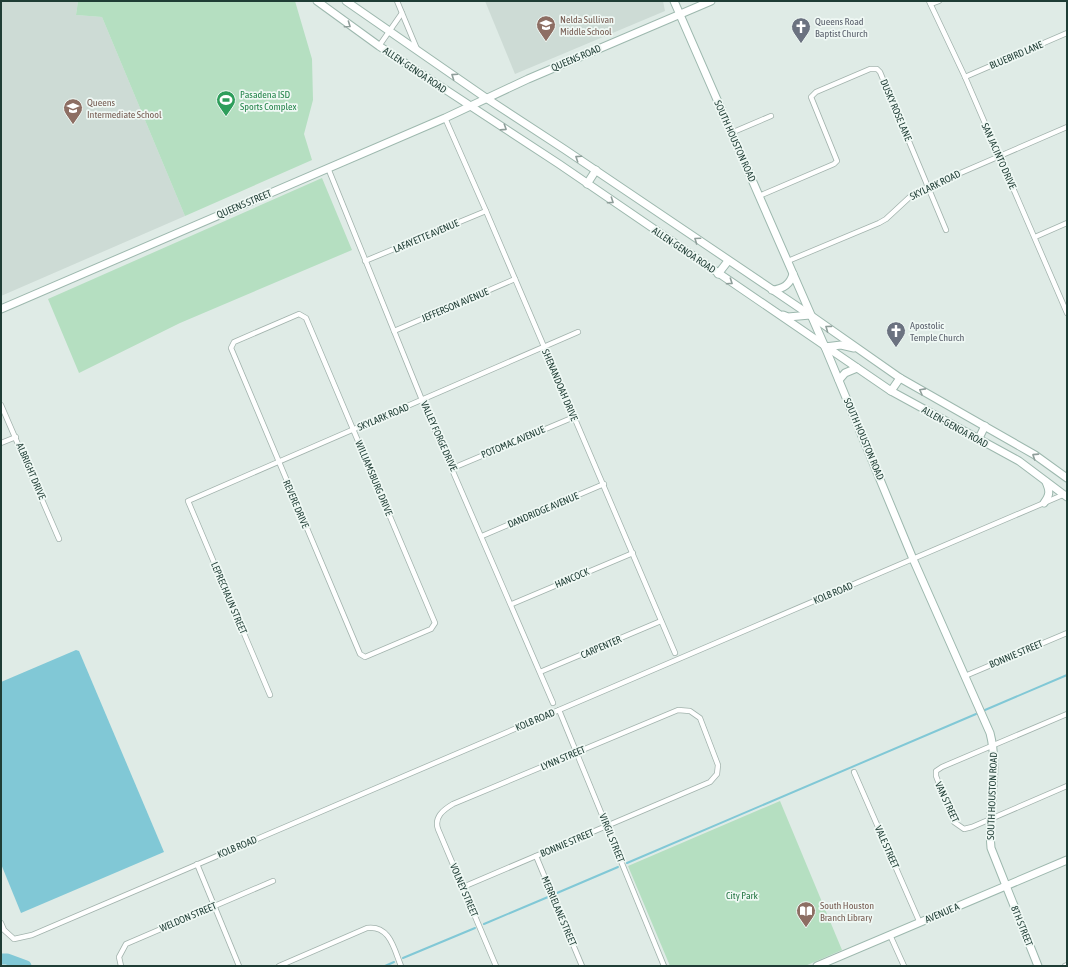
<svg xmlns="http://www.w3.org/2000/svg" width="1068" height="967" viewBox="0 0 1068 967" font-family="'Asap Condensed',sans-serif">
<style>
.built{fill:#cddbd5}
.green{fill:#b5dfc1}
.water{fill:#81c8d6}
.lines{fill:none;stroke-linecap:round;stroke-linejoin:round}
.stream{stroke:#81c8d6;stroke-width:2}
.river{stroke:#81c8d6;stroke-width:11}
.street-casing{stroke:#a2b3ad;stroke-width:6}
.secondary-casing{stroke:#9db8ae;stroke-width:9}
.street{stroke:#fff;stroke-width:4.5}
.secondary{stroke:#fff;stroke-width:7}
.oneway{stroke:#8f9e9a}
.labels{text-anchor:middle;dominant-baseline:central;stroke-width:3.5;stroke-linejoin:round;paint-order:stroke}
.education-label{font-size:10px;fill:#785e54;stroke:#eff8f4;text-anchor:start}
.worship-label{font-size:10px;fill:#5b616d;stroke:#eff8f4;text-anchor:start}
.street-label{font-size:10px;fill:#1f3d35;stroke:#eff8f4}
.leisure-label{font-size:10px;fill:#27864d;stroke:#eff8f4;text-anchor:start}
.park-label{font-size:10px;fill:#267745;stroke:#eff8f4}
</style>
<rect width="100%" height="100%" fill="#dfebe6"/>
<g class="built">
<polygon points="1,1 78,1 76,15 102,17 185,216 1,296"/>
<polygon points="485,1 663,1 665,11 515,74"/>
</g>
<g class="green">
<polygon points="78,1 295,1 312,59 313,100 304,134 312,160 185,216 102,17 76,15"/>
<polygon points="322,178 352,250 180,323 79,373 48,299"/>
<polygon points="780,801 842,950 805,966 670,966 628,866"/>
</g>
<polygon class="water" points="76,650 79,651 164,852 21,913 1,864 1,682"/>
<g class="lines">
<g class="stream">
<polyline points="985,710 1067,675"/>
<polyline points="627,863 976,714"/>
<polyline points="557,893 618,867"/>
<polyline points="484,924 548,897"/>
<polyline points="403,958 475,928"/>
<polyline points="385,966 394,962"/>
</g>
<polyline class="river" points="1,959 7,959 26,966"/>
<defs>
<g id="street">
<polyline points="397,1 417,49"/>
<polyline points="929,1 965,77 1067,313"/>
<polyline points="931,4 939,1"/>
<polyline points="379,46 402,13"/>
<polyline points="965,77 1067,33"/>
<polyline points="445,118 486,211 675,653"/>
<polyline points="731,133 771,116"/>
<polyline points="328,168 422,400 553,703"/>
<polyline points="759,196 834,164 837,161 811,97 816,92 870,69 877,69 880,72 946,230"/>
<polyline points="1035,237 1067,223"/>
<polyline points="365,261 486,211"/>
<polyline points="788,261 879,223 886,219 913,194 928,187 1067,127"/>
<polygon points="299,314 306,318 435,623 431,629 365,657 360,654 231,348 234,342"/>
<polyline points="394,331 515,279"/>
<polyline points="1,405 59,539"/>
<polyline points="1,443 16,437"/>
<polyline points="453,468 574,417"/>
<polyline points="482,536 604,484"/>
<polyline points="512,604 633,553"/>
<polyline points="540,672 661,621"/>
<polyline points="965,676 1067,633"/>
<polyline points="270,695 188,501 578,332"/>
<polyline points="559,710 664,966"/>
<polyline points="1067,714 942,767 936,771 936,776 954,822 964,829 972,827 1067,786"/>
<polyline points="854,772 920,923"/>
<polyline points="536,856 582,966"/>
<polyline points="197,864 239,966"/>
<path d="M463,887L710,782L717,774L718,765L700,718L690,711L678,710L453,804C443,810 434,817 438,829L496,966"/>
<polyline points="1,923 4,930 14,939 32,935 1065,494"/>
<polyline points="890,935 904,966"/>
<polyline points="121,966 119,957 126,944 273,881"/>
<path d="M279,966L367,928C390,925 394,949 401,966"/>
<polyline points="1065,966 1067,965"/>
</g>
<g id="secondary">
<polyline points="317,1 379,46 559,164 891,391 1019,461 1067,497"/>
<polyline points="346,1 486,98 564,149 810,315 900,378 1035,455 1067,478"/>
<path d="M674,1L825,347L913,559L990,733C1000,771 987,810 991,848L1038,966"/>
<polyline points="587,184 596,170"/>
<polyline points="718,274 728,261"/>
<path d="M772,290C783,289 790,285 793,274"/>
<polyline points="1,309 445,118 528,79 711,1"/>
<polyline points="783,315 788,317 810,315"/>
<polyline points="825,347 841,345 854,348"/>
<polyline points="839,380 845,373 857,368"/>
<polyline points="891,391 900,378"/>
<polyline points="978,440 985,426"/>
<path d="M1044,503C1050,495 1050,491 1046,482"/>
<polyline points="817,966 1067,860"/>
</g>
</defs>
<use href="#street" class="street-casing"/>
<use href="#secondary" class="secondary-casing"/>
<use href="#street" class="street"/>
<use href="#secondary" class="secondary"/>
</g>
<defs><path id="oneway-chevron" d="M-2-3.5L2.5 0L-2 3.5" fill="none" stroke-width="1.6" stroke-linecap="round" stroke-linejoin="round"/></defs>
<g class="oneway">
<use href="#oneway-chevron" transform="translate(348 25) rotate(35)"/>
<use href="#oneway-chevron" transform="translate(454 76) rotate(-146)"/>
<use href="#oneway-chevron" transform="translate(504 128) rotate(33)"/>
<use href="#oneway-chevron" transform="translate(578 158) rotate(-146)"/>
<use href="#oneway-chevron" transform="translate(611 201) rotate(34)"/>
<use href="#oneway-chevron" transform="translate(697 240) rotate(-145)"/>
<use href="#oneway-chevron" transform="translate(730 282) rotate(34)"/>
<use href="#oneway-chevron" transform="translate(828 328) rotate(-144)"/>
<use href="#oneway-chevron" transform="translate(922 391) rotate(-151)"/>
<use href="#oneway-chevron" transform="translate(1035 456) rotate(-147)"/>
</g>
<defs>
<symbol id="school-pin" viewBox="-11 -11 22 30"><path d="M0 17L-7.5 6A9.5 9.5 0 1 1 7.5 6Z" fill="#8d6e63" stroke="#eff8f4"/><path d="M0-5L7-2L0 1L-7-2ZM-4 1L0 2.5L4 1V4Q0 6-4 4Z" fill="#fff"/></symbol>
<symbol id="church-pin" viewBox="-11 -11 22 30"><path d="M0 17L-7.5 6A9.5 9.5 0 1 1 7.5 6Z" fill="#6b7280" stroke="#eff8f4"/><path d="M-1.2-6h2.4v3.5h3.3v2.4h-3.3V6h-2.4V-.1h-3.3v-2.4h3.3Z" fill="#fff"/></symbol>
<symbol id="stadium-pin" viewBox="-11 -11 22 30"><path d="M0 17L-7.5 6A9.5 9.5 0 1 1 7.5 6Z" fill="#2e9e5b" stroke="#eff8f4"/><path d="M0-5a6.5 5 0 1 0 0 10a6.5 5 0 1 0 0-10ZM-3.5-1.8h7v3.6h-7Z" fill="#fff"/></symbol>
<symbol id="library-pin" viewBox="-11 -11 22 30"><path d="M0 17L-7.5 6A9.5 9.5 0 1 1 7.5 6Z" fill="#8d6e63" stroke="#eff8f4"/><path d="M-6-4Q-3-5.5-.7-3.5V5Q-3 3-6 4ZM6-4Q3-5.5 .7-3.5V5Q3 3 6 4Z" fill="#fff"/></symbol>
</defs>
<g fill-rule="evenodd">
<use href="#school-pin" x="535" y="14" width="22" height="30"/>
<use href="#church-pin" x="790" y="16" width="22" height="30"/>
<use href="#stadium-pin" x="215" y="89" width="22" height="30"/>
<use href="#school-pin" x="62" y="97" width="22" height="30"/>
<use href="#church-pin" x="885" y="320" width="22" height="30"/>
<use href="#library-pin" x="795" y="900" width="22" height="30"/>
</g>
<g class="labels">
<g class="education-label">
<text x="560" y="19">Nelda Sullivan<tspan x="560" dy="12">Middle School</tspan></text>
<text x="87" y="102">Queens<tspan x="87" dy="12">Intermediate School</tspan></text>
<text x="820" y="905">South Houston<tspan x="820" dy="12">Branch Library</tspan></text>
</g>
<g class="worship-label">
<text x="815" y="21">Queens Road<tspan x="815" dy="12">Baptist Church</tspan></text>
<text x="910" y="325">Apostolic<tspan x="910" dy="12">Temple Church</tspan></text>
</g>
<g class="street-label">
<text transform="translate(1016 55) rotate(-23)">BLUEBIRD LANE</text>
<text transform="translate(576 58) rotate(-23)">QUEENS ROAD</text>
<text transform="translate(415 70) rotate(34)">ALLEN-GENOA ROAD</text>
<text transform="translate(896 110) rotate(67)">DUSKY ROSE LANE</text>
<text transform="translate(735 141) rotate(66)">SOUTH HOUSTON ROAD</text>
<text transform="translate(999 156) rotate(66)">SAN JACINTO DRIVE</text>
<text transform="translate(935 185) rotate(-26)">SKYLARK ROAD</text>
<text transform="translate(244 204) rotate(-23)">QUEENS STREET</text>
<text transform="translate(426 236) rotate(-23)">LAFAYETTE AVENUE</text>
<text transform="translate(684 250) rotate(34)">ALLEN-GENOA ROAD</text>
<text transform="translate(455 305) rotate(-23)">JEFFERSON AVENUE</text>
<text transform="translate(560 385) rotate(67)">SHENANDOAH DRIVE</text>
<text transform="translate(383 417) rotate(-23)">SKYLARK ROAD</text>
<text transform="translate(955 427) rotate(29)">ALLEN-GENOA ROAD</text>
<text transform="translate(439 436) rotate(66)">VALLEY FORGE DRIVE</text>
<text transform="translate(864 439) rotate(67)">SOUTH HOUSTON ROAD</text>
<text transform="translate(513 442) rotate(-23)">POTOMAC AVENUE</text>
<text transform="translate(31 471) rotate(67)">ALBRIGHT DRIVE</text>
<text transform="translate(374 478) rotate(67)">WILLIAMSBURG DRIVE</text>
<text transform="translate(296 504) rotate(67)">REVERE DRIVE</text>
<text transform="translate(543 510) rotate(-23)">DANDRIDGE AVENUE</text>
<text transform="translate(572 578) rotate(-23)">HANCOCK</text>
<text transform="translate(833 593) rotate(-23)">KOLB ROAD</text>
<text transform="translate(229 598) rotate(67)">LEPRECHAUN STREET</text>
<text transform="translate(601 647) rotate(-23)">CARPENTER</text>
<text transform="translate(1016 654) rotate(-23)">BONNIE STREET</text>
<text transform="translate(535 720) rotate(-23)">KOLB ROAD</text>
<text transform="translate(563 758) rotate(-23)">LYNN STREET</text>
<text transform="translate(992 796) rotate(-88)">SOUTH HOUSTON ROAD</text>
<text transform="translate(947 802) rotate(65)">VAN STREET</text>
<text transform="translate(612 838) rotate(68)">VIRGIL STREET</text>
<text transform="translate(567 843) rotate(-23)">BONNIE STREET</text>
<text transform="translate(237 847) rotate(-23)">KOLB ROAD</text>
<text transform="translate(887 847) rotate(66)">VALE STREET</text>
<text transform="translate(464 890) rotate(67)">VOLNEY STREET</text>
<text transform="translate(559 911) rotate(67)">MERRIELANE STREET</text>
<text transform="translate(942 913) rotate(-23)">AVENUE A</text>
<text transform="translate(188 917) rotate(-23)">WELDON STREET</text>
<text transform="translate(1022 926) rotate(68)">8TH STREET</text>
</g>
<g class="leisure-label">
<text x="240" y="94">Pasadena ISD<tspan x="240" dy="12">Sports Complex</tspan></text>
</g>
<g class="park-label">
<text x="742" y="895">City Park</text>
</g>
</g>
<rect width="1068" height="967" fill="none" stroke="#1f3d35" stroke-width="4"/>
</svg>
